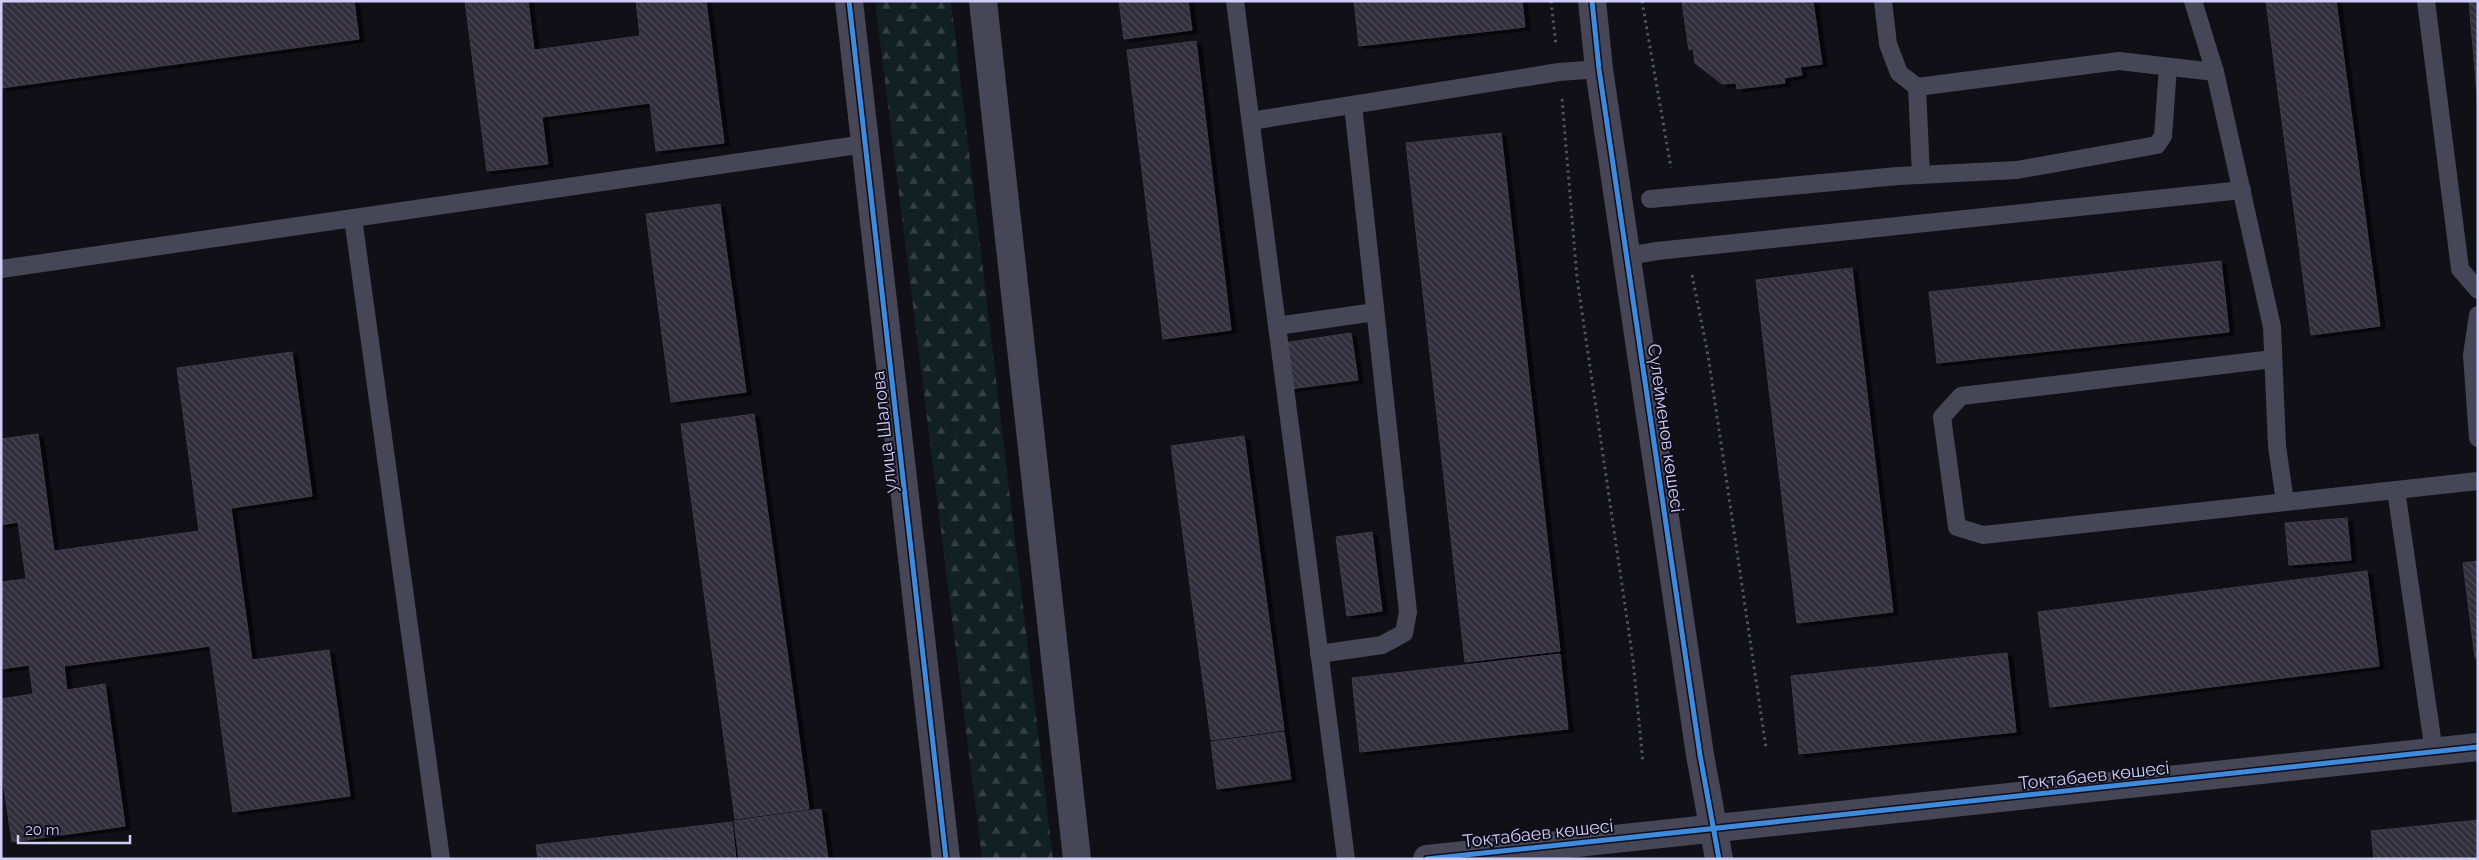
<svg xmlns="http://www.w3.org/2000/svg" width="2479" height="860" viewBox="0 0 2479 860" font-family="Raleway,sans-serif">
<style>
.forest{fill:url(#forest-firs)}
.building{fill:url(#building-back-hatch);stroke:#3e3b4a;filter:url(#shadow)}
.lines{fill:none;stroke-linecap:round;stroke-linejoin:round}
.path{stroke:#4b565f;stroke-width:3;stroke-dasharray:2.5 4;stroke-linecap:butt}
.service{stroke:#474657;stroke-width:18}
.minor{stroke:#474657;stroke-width:28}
.tertiary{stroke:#474657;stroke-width:28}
.cycleway-casing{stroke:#0f0d1a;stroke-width:8}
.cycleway{stroke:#408adc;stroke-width:5}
.labels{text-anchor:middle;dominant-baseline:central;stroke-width:4;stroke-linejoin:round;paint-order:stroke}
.street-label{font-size:18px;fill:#d2cdf8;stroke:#0f0d1a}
</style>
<defs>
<pattern id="forest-firs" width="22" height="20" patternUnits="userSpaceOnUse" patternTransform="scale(1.25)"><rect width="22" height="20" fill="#112021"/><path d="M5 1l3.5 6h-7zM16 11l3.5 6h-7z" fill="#333f42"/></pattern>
<pattern id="building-back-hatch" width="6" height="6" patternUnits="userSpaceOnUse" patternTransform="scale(1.25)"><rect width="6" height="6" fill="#302e3a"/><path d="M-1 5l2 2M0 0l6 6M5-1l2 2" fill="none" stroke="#4d4b57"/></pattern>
<filter id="shadow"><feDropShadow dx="5.5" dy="3" stdDeviation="0" flood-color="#0009"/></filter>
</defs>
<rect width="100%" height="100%" fill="#111017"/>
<polygon class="forest" points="875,1 951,1 1053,859 982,859"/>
<g class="building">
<polygon points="1,1 354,1 359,39 1,88"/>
<polygon points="465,1 528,1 534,50 640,36 636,1 706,1 724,143 656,151 650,103 542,117 548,164 487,171"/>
<polygon points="1119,1 1188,1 1192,30 1124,39"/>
<polygon points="1354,1 1522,1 1525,27 1359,46"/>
<polygon points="1689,1 1813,1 1822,64 1800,67 1802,75 1784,78 1785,83 1737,89 1736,83 1722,84 1695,63 1693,49 1689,50 1682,3"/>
<polygon points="2266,1 2336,1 2348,89 2279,99"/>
<polygon points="2469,1 2478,1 2478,107"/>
<polygon points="1196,41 1231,330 1163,339 1127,50"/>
<polygon points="2348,89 2380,326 2311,335 2279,99"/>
<polygon points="1501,133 1560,651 1465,662 1406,143"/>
<polygon points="720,204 746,392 671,402 646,214"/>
<polygon points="2221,261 2229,332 1937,363 1929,292"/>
<polygon points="1852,268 1893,612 1797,623 1756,280"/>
<polygon points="1351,333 1358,380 1289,389 1283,343"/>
<polygon points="292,352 312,496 231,508 252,660 329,650 350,796 233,812 210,646 64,666 67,690 105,684 125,826 12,842 1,768 1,699 33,694 29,665 1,669 1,582 26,579 18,522 1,525 1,439 38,434 54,551 199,531 177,368"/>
<polygon points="754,414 809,809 735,819 681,424"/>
<polygon points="1244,436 1284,730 1211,740 1171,446"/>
<polygon points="2347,518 2351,560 2289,565 2285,523"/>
<polygon points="1372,532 1382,611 1347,616 1336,537"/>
<polygon points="2478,561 2478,658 2475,658 2463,563"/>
<polygon points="2367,571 2379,666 2050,707 2038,612"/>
<polygon points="2007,653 2016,732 1799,754 1791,676"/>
<polygon points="1560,654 1568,729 1360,752 1352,678"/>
<polygon points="1284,732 1291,779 1217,789 1211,742"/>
<polygon points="821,809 828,859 739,859 734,821"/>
<polygon points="2478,820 2478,859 2374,859 2371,831"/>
<polygon points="732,822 736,859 538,859 536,845"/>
</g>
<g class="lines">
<g class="path">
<polyline points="1551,1 1556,45"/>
<polyline points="1642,1 1671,168"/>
<polyline points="1562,99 1577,278 1633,660 1643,763"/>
<polyline points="1692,275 1708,355 1766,748"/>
</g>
<g class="service">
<polyline points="1235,1 1346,859"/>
<polyline points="1883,1 1888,44 1899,73 1917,87 2119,61 2215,72"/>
<polyline points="2193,1 2215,72 2272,327 2277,446 2285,502"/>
<polyline points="2426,1 2460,269 2478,290"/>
<polyline points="1917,87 1921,175"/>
<polyline points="1251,121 1559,72 1599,69"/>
<polyline points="1650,199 1898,176 2017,170 2157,145 2163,136 2168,67"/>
<polyline points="353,218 441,859"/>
<polyline points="1627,256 1657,251 2242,190"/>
<polyline points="1,269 865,144"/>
<polyline points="2478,315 2472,355 2478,438"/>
<polyline points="1277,326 1375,312"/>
<polyline points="2273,359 1961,396 1942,417 1957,527 1983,535 2478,481"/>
<polyline points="2396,490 2434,752"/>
<polyline points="1319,654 1382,645 1404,633 1408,612 1353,105"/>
</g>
<g class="minor">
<polyline points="849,1 946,859"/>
<polyline points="983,1 1077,859"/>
<polyline points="1427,859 2478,747"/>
</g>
<polyline class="tertiary" points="1592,1 1599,69 1700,755 1719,859"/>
<defs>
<g id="cycleway">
<polyline points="849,1 946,859"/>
<polyline points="1592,1 1599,69 1700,755 1719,859"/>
<polyline points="1427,859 2478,747"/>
</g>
</defs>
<use href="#cycleway" class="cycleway-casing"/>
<use href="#cycleway" class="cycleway"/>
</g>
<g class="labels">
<g class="street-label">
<text transform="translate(1666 428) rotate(82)">Сүлейменов көшесі</text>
<text transform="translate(884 432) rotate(-96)">улица Шалова</text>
<text transform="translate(2094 775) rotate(-6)">Тоқтабаев көшесі</text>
<text transform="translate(1538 833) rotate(-6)">Тоқтабаев көшесі</text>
</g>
</g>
<rect width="2479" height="860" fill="none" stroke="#d2cdf8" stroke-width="5"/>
<path d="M18 835v8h112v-8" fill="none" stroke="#d2cdf8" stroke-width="2.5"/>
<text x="25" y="835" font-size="15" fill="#d2cdf8" stroke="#0f0d1a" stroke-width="4" paint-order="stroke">20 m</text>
</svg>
